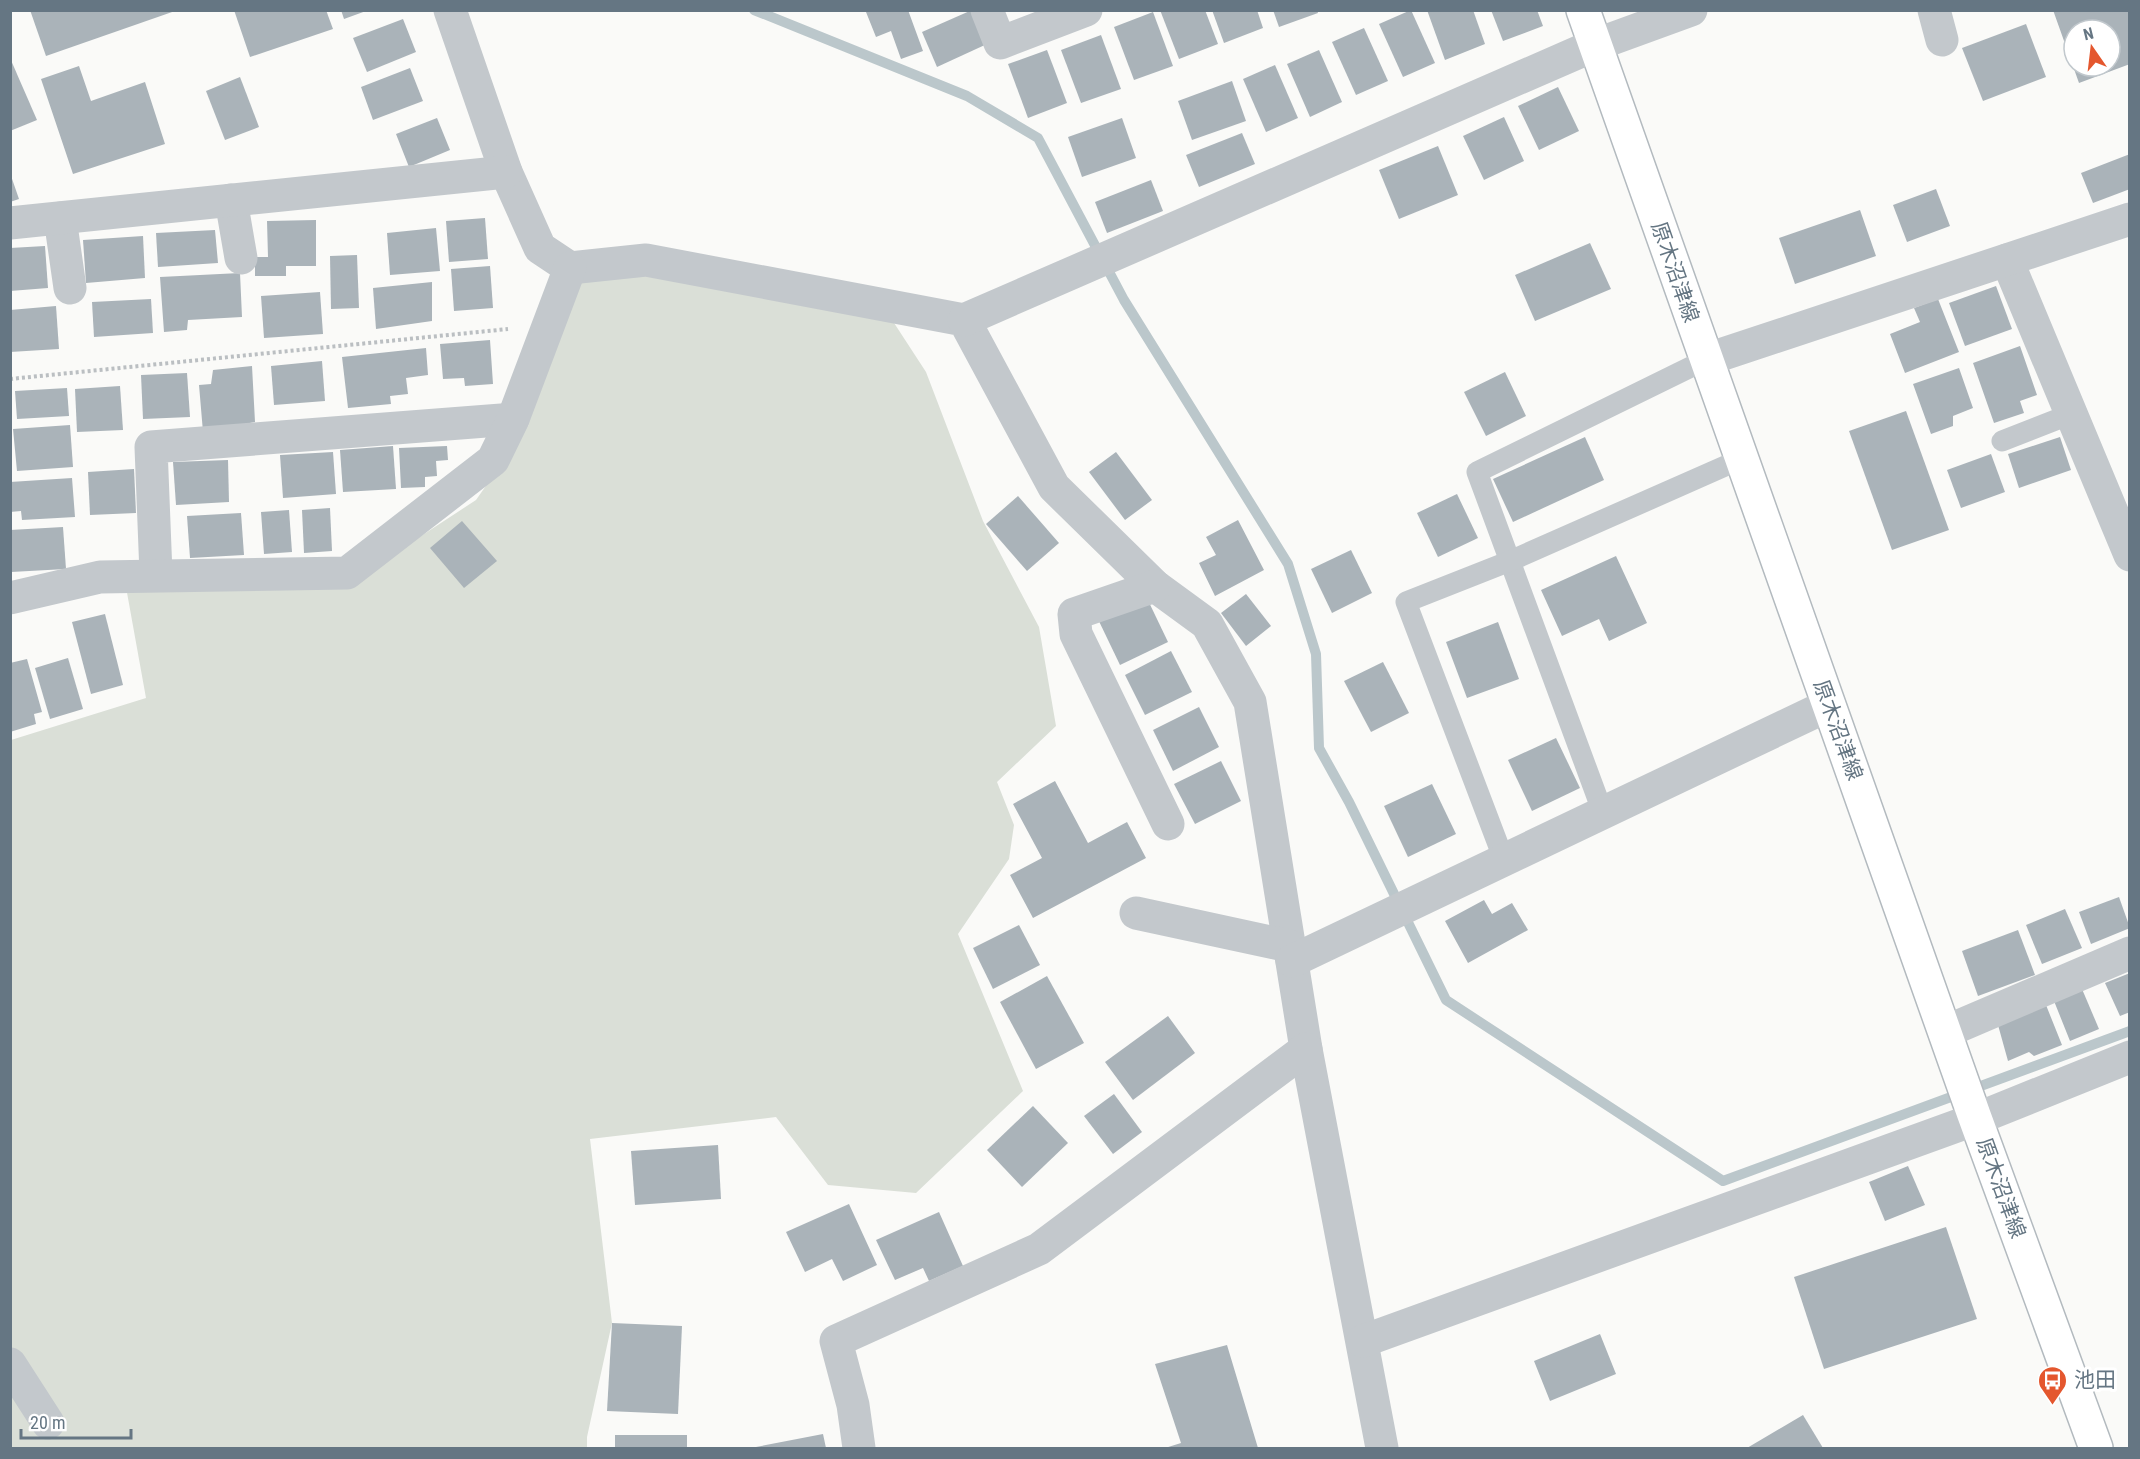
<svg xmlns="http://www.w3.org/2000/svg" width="2140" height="1459" viewBox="0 0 2140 1459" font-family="'Roboto Condensed','Noto Sans JP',sans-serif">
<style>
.green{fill:#dadfd7}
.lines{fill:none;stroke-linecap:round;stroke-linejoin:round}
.stream{stroke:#bbc7cb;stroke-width:10}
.building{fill:#aab3b9;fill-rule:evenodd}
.secondary-casing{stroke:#b3babf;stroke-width:36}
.path{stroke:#bbbfc2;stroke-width:4;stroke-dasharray:3 3;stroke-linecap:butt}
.lane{stroke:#c3c8cc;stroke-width:21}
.street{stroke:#c3c8cc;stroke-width:33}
.secondary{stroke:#fff;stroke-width:33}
.labels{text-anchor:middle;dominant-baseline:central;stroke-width:6;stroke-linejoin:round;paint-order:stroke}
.street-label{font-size:21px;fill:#657683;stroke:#fff}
.poi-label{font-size:21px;fill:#657683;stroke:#fff;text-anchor:start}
</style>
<rect width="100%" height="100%" fill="#fafaf8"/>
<polygon class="green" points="570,268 684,268 883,306 926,372 983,521 1039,627 1056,726 997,782 1014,825 1009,859 958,934 1023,1091 916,1193 828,1185 776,1117 590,1139 612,1323 587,1437 587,1448 11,1448 11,740 146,698 124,576 360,576 476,500 528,426"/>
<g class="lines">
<polyline class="stream" points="754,10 967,96 1038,138 1124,300 1288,564 1316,654 1319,748 1349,802 1446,1000 1723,1181 2130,1031"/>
</g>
<g class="building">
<polygon points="30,10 174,10 175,11 46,56"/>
<polygon points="234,10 326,10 333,29 250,57"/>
<polygon points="341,10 366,10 366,11 344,19"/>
<polygon points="872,10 908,10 923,51 901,59 891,31 876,37 866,12"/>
<polygon points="972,10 987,44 937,67 922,32"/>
<polygon points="1160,10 1205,10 1218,44 1179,59"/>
<polygon points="1212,10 1257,10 1263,28 1224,43"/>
<polygon points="1273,10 1317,10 1318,13 1279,27"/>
<polygon points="1411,10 1435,63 1403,77 1379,24"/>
<polygon points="1427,10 1473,10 1485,44 1445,60"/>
<polygon points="1491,10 1537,10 1543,26 1503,41"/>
<path d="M2053,10H2130V64L2079,83ZM2074,30H2110V66H2074Z"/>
<polygon points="1153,12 1173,66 1134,80 1114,27"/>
<polygon points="403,19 416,52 367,72 353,38"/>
<polygon points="2026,24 2046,77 1983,101 1962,48"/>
<polygon points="1364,28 1388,81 1356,95 1332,42"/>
<polygon points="1101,35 1121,89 1081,103 1061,50"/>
<polygon points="1047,50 1067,103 1028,118 1008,64"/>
<polygon points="1319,50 1342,102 1310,117 1287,64"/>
<polygon points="10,58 37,120 10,131"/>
<polygon points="1275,65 1298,118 1266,132 1243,79"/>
<polygon points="79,66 91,101 145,82 165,144 73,174 41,79"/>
<polygon points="410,68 423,101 373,120 361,87"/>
<polygon points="240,77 259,127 225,140 206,91"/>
<polygon points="1232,81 1246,121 1192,140 1178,101"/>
<polygon points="1558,87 1579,131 1539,150 1518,106"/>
<polygon points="1504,117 1524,161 1484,180 1463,136"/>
<polygon points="437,118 450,150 409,167 396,134"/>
<polygon points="1122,118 1136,158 1082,177 1068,137"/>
<polygon points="1242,133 1255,164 1199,187 1186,155"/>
<polygon points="1438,146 1458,195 1399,219 1379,170"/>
<polygon points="2130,154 2130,189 2093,203 2081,173"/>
<polygon points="10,173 19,199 10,202"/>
<polygon points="1151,180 1163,211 1107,233 1095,202"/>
<polygon points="1936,189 1950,226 1907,242 1893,205"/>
<polygon points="1860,210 1876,256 1795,284 1779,238"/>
<polygon points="485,218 488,259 449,262 446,221"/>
<polygon points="316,220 316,266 286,266 286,276 255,276 255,257 268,257 267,221"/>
<polygon points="436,228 440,271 390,275 387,233"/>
<polygon points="215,230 218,263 158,267 156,233"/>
<polygon points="143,236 145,278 86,283 83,240"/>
<polygon points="1590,243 1611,289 1535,321 1515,275"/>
<polygon points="45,246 48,288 10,291 10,248"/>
<polygon points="357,255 359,308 331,309 330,256"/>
<polygon points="490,266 493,308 454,311 451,269"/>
<polygon points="240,273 242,317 188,320 187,330 164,332 160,277"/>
<polygon points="432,282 432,321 376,329 373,288"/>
<polygon points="1996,286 2012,329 1965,346 1949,303"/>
<polygon points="320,292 323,334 264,338 261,296"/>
<polygon points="151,299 153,333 94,337 92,302"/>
<polygon points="1938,299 1959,352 1905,373 1890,334 1920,322 1914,308"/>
<polygon points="56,306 59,349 10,352 10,310"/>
<polygon points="490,340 493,384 465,386 464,378 443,379 440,344"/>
<polygon points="2020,346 2037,395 2020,401 2024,413 1994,423 1973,363"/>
<polygon points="426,348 428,375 406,378 408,394 390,396 391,404 348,408 342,357"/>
<polygon points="322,361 325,401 274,405 271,366"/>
<polygon points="252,366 255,422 203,432 199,385 211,384 213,370"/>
<polygon points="1959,368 1973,408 1953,416 1953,426 1931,434 1913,384"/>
<polygon points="1505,372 1526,416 1486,436 1464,392"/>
<polygon points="187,373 190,417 143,419 141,375"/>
<polygon points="120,386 123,430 77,432 75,389"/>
<polygon points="67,388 69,416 17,419 15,391"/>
<polygon points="1906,411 1949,530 1892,550 1849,431"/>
<polygon points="70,425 73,467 17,471 13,429"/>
<polygon points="1585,437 1604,480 1513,522 1493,479"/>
<polygon points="2060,437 2071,470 2019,488 2008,454"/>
<polygon points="393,446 396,489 343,492 340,450"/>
<polygon points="447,446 448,460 436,461 437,476 425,477 425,487 401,488 399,448"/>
<polygon points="333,452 336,494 283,498 280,455"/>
<polygon points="1116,452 1152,500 1125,520 1089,472"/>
<polygon points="1991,454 2005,492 1961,508 1947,470"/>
<polygon points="228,460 229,502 176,505 173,462"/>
<polygon points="134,469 136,513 90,515 88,472"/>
<polygon points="72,478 75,517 22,520 21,511 10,512 10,482"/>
<polygon points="1457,494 1478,538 1438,557 1417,513"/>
<polygon points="1018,496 1059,543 1027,571 986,524"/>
<polygon points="330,508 332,551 304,553 302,510"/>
<polygon points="289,510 292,552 264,554 261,512"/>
<polygon points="241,513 244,555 190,558 187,516"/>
<polygon points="1238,520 1264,570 1215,596 1199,563 1216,555 1206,537"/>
<polygon points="462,521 497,561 464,588 430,548"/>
<polygon points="63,527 66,569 11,572 10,530"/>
<polygon points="1351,550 1372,593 1332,613 1311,569"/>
<polygon points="1616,556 1647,623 1609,641 1599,619 1562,636 1541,590"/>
<polygon points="1144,592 1168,642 1120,665 1096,615"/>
<polygon points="1246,594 1271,626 1246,646 1221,613"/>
<polygon points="105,614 123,685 91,694 72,622"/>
<polygon points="1498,622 1519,679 1467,698 1446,642"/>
<polygon points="1171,651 1192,692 1145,715 1125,675"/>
<polygon points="68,658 83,709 50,719 35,668"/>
<polygon points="27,659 42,712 34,714 36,724 10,732 10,663"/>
<polygon points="1383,662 1409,713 1371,732 1344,681"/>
<polygon points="1199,707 1219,747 1173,771 1153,730"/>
<polygon points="1556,738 1580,788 1532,811 1508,760"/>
<polygon points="1221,761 1241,801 1195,824 1174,784"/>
<polygon points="1055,781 1088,843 1127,822 1146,858 1033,918 1010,875 1042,858 1013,804"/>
<polygon points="1432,784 1456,834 1408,857 1384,806"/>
<polygon points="2119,897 2130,928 2091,944 2079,912"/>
<polygon points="1484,900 1492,914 1512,903 1528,930 1468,963 1445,921"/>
<polygon points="2065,909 2082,948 2042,964 2026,925"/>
<polygon points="1019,925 1040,965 993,989 973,948"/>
<polygon points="2018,930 2035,975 1978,996 1962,951"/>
<polygon points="2130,973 2130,1012 2120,1016 2105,983"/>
<polygon points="1047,976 1084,1043 1036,1069 1000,1002"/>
<polygon points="2082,989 2099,1029 2070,1041 2054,1001"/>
<polygon points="2046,1005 2062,1045 2034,1056 2029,1052 2008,1061 1998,1025"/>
<polygon points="1168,1016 1195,1053 1133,1100 1105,1062"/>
<polygon points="1114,1094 1142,1132 1113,1154 1084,1116"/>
<polygon points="1033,1106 1068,1143 1022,1187 987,1150"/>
<polygon points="718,1145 721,1199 635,1205 631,1151"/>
<polygon points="1908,1166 1925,1205 1885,1221 1869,1182"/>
<polygon points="849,1204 877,1265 843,1281 832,1259 805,1272 786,1232"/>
<polygon points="939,1212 963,1266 929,1281 923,1268 895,1280 876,1240"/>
<polygon points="1946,1227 1977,1319 1824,1369 1794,1277"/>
<polygon points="612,1323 682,1326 678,1414 607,1411"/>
<polygon points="1600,1334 1616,1374 1550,1401 1534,1361"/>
<polygon points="1227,1345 1258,1448 1165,1448 1181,1443 1155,1364"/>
<polygon points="1803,1415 1823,1448 1747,1448"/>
<polygon points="823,1434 826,1448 756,1448 756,1447"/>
<rect x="615" y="1435" width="72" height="13"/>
</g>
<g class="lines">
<defs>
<polyline id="secondary" points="1583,10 1974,1115 2096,1448"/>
</defs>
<use href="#secondary" class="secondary-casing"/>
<polyline class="path" points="10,379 508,329"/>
<g class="lane">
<polyline points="2002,441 2071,414"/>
<polyline points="1603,813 1477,472 1705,360"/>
<polyline points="1504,860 1406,602 1510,561 1741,459"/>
</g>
<g class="street">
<polyline points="450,10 506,172 540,248 570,268 646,260 964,320 1054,487 1155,586 1207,624 1250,702 1306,1049 1382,1448"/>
<polyline points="987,10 1000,43 1086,10"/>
<polyline points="1934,10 1942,40"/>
<polyline points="231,200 241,258"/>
<polyline points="60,218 70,288"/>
<polyline points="10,223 506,172"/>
<polyline points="2007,260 2130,555"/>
<polyline points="964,320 1595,45 1691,10"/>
<polyline points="1705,360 2130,219"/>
<polyline points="156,574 151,447 513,419"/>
<polyline points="1155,586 1074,614 1076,634 1168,824"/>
<polyline points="10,598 100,577 347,573 493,460 513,419 570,268"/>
<polyline points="1136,913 1289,946"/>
<polyline points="1292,961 1829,705"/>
<polyline points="1945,1032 2130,953"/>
<polyline points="1363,1341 1976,1119 2130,1057"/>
<polyline points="10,1364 48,1423"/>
<polyline points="859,1448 853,1405 836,1341 1039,1249 1306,1049"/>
</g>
<use href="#secondary" class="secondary"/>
</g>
<defs>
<symbol id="bus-pin" viewBox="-11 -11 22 30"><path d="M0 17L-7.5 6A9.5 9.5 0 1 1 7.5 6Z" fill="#e4572e" stroke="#fff"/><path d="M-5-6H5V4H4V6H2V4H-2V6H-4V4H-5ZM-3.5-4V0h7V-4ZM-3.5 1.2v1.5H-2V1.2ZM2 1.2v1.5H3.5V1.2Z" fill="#fff"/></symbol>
</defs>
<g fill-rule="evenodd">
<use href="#bus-pin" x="2036" y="1364" width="33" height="45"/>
</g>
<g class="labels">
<g class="street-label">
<text transform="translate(1675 272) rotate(71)">原木沼津線</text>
<text transform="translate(1838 730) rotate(70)">原木沼津線</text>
<text transform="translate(2001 1188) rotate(70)">原木沼津線</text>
</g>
<g class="poi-label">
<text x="2074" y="1380">池田</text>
</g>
</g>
<rect width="2140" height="1459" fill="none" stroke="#657683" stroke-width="24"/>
<g transform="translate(2092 48) rotate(346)"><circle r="28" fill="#ffffff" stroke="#c1c8cd" stroke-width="1.5"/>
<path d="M0-4.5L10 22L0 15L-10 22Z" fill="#e4572e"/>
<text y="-9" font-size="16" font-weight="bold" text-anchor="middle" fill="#657683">N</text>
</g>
<path d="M21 1429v9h110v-9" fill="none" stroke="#657683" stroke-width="3"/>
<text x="30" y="1429" font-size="18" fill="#657683" stroke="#ffffff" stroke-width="4.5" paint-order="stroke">20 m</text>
</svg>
